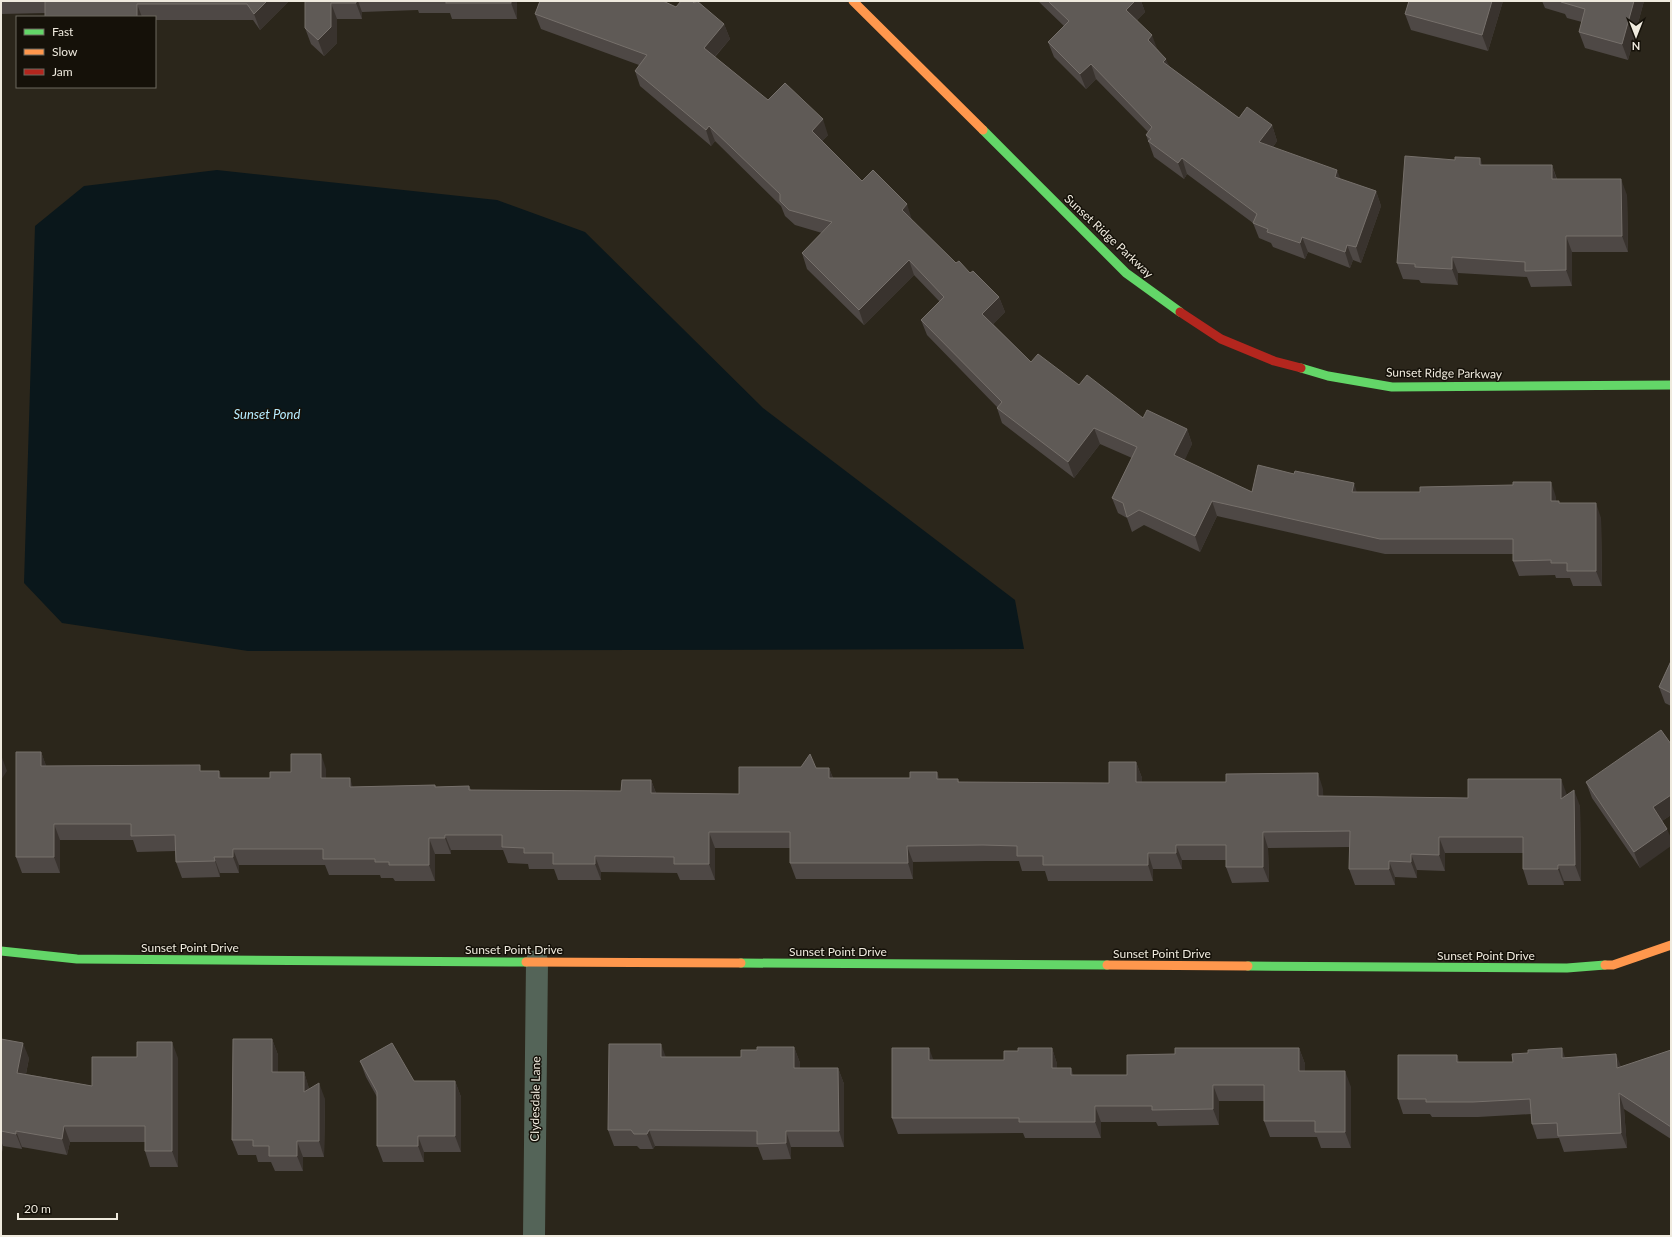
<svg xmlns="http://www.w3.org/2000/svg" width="1672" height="1237" viewBox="0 0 1672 1237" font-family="Lato,sans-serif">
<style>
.water{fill:#0a171b}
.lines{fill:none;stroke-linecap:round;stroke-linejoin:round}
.street{stroke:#546458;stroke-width:22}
.fast{stroke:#63d668;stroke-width:9}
.slow{stroke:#ff974d;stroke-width:9}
.jam{stroke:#b3261e;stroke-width:9}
.wall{fill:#4e4845}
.shaded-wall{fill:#39332e}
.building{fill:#5f5a56;stroke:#76706b}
.labels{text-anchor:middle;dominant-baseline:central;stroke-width:3;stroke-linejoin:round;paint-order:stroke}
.street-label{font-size:12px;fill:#efeade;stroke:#151109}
.water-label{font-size:13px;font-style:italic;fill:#b6ebfd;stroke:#151109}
</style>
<rect width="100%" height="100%" fill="#2b261b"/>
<polygon class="water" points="217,170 497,200 585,232 763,408 1015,600 1024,649 248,651 62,623 24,583 35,226 84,186"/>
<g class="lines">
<polyline class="street" points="534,1236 537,961"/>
<g class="fast">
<polyline points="983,130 1126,273 1180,312"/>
<polyline points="1301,368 1328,376 1392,387 1671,385"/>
<polyline points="1,951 77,959 526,962"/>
<polyline points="741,963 1107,965"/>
<polyline points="1248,966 1567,968 1605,965"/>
</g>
<g class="slow">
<polyline points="853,1 983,130"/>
<polyline points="526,962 741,963"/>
<polyline points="1107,965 1248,966"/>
<polyline points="1605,965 1613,965 1671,945"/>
</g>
<polyline class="jam" points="1180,312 1221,339 1274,361 1301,368"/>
</g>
<g class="wall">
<polygon points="1,1 289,1 260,30 253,20 155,20 155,17 45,17 45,13 1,14"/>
<polygon points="305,1 517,1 517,19 452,19 450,13 419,13 418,10 362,12 362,19 337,19 337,43 324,56 311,44 305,28"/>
<polygon points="1038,1 1141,1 1145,12 1137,20 1170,67 1239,118 1272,125 1277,141 1273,147 1340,179 1376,191 1381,206 1361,263 1353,260 1350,268 1308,252 1305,259 1273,247 1271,243 1259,238 1253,223 1187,174 1184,179 1154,157 1146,135 1148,132 1096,79 1086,89 1054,57 1048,42 1064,26"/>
<polygon points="1409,1 1503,1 1488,51 1411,30 1405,14"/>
<polygon points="1542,1 1644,1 1628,60 1585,48 1579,32 1582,22 1567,18 1565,14 1545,8"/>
<polygon points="676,7 724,24 730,39 715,57 768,100 828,135 822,141 862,181 912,220 956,263 970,273 999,297 1005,312 993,324 1031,362 1143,418 1187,429 1192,444 1184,460 1252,492 1357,492 1556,497 1556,501 1560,503 1601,518 1602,586 1573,586 1570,578 1556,578 1555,575 1519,576 1513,561 1513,554 1385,554 1217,516 1200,552 1144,525 1132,532 1127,518 1118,513 1112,498 1132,458 1100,444 1074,478 1002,423 997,408 997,407 927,335 921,320 940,302 914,275 864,325 807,269 802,253 822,233 795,225 785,216 781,206 715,141 711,146 640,86 635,71 639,65 541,29 535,14"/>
<polygon points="1483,165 1552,165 1557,179 1627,195 1628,252 1572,252 1572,286 1531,287 1527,277 1458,273 1458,285 1421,283 1419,280 1403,279 1397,263"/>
<polygon points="1671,661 1671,706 1665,703 1659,687"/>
<polygon points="41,752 46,766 202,771 221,778 270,778 291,772 326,769 326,778 353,787 435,785 436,787 469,786 471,790 621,791 651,780 656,793 739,794 816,768 829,768 833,778 958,779 959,782 1109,783 1136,762 1142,778 1142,782 1323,789 1323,796 1468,798 1567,795 1580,806 1581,881 1564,881 1564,885 1528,885 1523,869 1523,853 1445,853 1445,871 1417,870 1417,878 1395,877 1395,885 1355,885 1349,869 1349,847 1268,848 1269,882 1232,883 1226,867 1226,860 1182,860 1182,869 1153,869 1153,881 1048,881 1045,871 1022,871 1019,861 988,861 913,862 913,879 796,879 790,863 790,848 715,848 715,880 680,880 677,873 601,872 601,880 558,880 554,869 529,869 528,864 508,863 503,850 451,850 451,854 435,854 435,881 395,881 393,878 381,878 380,875 329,875 325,865 239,865 239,873 220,873 220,877 182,878 176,862 176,851 137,852 133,840 60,840 60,873 22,873 16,857"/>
<polygon points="1586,782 1671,815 1662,821 1640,868 1592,798"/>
<polygon points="1,1039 29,1058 26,1074 92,1086 178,1058 178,1167 150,1167 145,1151 145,1142 70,1142 67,1155 22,1147 22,1149 3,1146 1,1158"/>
<polygon points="272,1039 278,1055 278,1072 304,1072 309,1089 325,1099 324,1157 303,1157 303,1171 275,1171 271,1162 258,1162 256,1155 238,1155 232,1140"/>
<polygon points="794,1047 800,1063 800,1068 838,1068 844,1084 844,1147 791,1147 791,1159 763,1160 758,1147 655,1146 653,1149 640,1149 637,1146 614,1146 608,1130 666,1057 741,1057 757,1050"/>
<polygon points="1052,1048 1057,1064 1057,1068 1073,1075 1127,1075 1175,1054 1299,1048 1305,1064 1305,1071 1351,1087 1351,1148 1321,1148 1317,1137 1270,1137 1264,1121 1264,1101 1219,1101 1219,1125 1158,1126 1156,1122 1101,1122 1101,1138 1025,1138 1023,1133 898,1134 892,1118 933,1060 1004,1060 1018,1051"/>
<polygon points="1671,1050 1671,1139 1624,1109 1627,1148 1564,1152 1559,1138 1537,1139 1532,1124 1531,1114 1478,1117 1432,1117 1430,1114 1403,1114 1398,1099 1457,1055 1459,1062 1513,1062 1565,1058 1621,1067"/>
<polygon points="360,1061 414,1081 455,1081 461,1097 461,1152 424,1152 424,1162 383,1162 377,1146 377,1097 366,1077"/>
</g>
<g class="shaded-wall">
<polygon points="267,1 289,1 260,30 254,14"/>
<polygon points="356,1 358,1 362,12 362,19 356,3"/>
<polygon points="511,1 517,1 517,19 511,3"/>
<polygon points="1135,1 1141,1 1145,12 1132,25 1126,10"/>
<polygon points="1492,1 1503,1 1488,51 1482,35"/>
<polygon points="1634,1 1644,1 1628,60 1622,44"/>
<polygon points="331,3 337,19 337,43 324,56 318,40"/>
<polygon points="137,4 142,17 137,17"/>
<polygon points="724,24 730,39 709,63 704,48"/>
<polygon points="1152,35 1158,51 1148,40"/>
<polygon points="1166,59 1172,74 1163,62"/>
<polygon points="1091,64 1096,79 1086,89 1080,74"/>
<polygon points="823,119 828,135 817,146 812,131"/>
<polygon points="1272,125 1277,141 1265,158 1259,142"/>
<polygon points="709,126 715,141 711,146 706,130"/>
<polygon points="1182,158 1187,174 1184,179 1178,163"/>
<polygon points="1480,158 1486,174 1480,165"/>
<polygon points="1552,165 1557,181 1552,179"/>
<polygon points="1337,170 1343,185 1335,177"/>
<polygon points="1621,179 1627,195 1628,252 1622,236"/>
<polygon points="1376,191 1381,206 1361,263 1356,247"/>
<polygon points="907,204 912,220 907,225 902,210"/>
<polygon points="1566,236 1572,252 1572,286 1566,270"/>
<polygon points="1302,237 1308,252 1305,259 1300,243"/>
<polygon points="1347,245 1353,260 1350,268 1345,252"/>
<polygon points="1452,257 1458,273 1458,285 1452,269"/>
<polygon points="909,260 914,275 864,325 859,310"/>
<polygon points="999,297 1005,312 988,329 982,314"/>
<polygon points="1094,428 1100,444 1074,478 1068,462"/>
<polygon points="1187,429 1192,444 1180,471 1174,455"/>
<polygon points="1551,482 1556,497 1556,516 1551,501"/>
<polygon points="1354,483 1359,499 1352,492"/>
<polygon points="1212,501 1217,516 1200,552 1195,536"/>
<polygon points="1596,503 1601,518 1602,586 1596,571"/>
<polygon points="41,752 47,768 41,766"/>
<polygon points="321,754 326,769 326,794 321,778"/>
<polygon points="1,755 7,771 1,780"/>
<polygon points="1136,762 1142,778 1142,798 1136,782"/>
<polygon points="829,768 835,784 829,778"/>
<polygon points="219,771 225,787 219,778"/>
<polygon points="937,772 943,788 937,779"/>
<polygon points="1318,773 1323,789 1324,812 1318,796"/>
<polygon points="350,778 355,794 350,787"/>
<polygon points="1561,779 1567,795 1561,799"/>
<polygon points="651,780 657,796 651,793"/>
<polygon points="1574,790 1580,806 1581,881 1575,865"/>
<polygon points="1671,795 1671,815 1659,823 1653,807"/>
<polygon points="54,824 60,840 60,873 54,857"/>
<polygon points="1667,829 1671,838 1671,846 1640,868 1634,852"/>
<polygon points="709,832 715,848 715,880 709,864"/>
<polygon points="1263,832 1268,848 1269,882 1263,867"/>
<polygon points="445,835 451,850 451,854 445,838"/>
<polygon points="1439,837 1445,853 1445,871 1439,855"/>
<polygon points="429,838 435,854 435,881 429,865"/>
<polygon points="1176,845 1182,860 1182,869 1176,853"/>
<polygon points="907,846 913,862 913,879 908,863"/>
<polygon points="233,849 239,865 239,873 233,857"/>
<polygon points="1148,853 1153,869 1153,881 1148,865"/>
<polygon points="1411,854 1417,870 1417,878 1411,862"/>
<polygon points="595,856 601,872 601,880 595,864"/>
<polygon points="214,857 220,873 220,877 215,861"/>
<polygon points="1389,861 1395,877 1395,885 1389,869"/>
<polygon points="1558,865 1564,881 1564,885 1558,869"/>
<polygon points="272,1039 278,1055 278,1088 272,1072"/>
<polygon points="172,1042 178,1058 178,1167 172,1151"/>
<polygon points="23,1043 29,1058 23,1089 17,1073"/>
<polygon points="661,1044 667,1060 661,1057"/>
<polygon points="794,1047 800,1063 800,1084 794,1068"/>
<polygon points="929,1048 935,1064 929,1060"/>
<polygon points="1052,1048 1057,1064 1057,1084 1052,1068"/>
<polygon points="1299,1048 1305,1064 1305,1087 1299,1071"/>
<polygon points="1562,1048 1567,1063 1562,1058"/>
<polygon points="1616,1054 1622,1069 1617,1068"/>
<polygon points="1457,1055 1462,1070 1457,1062"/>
<polygon points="838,1068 844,1084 844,1147 839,1131"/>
<polygon points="1071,1068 1077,1084 1071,1075"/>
<polygon points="1345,1071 1351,1087 1351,1148 1345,1132"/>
<polygon points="304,1072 309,1088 309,1108 304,1092"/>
<polygon points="455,1081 461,1097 461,1152 455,1136"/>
<polygon points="319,1083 325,1099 324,1157 319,1141"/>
<polygon points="1213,1085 1219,1101 1219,1125 1213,1109"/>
<polygon points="1619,1093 1624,1109 1627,1148 1621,1133"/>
<polygon points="1095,1106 1101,1122 1101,1138 1095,1122"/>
<polygon points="64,1126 70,1142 67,1155 62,1139"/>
<polygon points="649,1130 655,1146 653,1149 647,1134"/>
<polygon points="16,1131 22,1147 22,1149 16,1134"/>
<polygon points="786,1131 791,1147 791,1159 786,1143"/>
<polygon points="418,1136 424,1152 424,1162 418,1146"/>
<polygon points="1,1141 3,1146 1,1158"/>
<polygon points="297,1141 303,1157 303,1171 297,1156"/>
</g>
<g class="building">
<polygon points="45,1 267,1 254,14 247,4 137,4 137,17 45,17"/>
<polygon points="305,1 356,1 356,3 331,3 331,27 318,40 305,28"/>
<rect x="446" y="1" width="65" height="2"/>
<polygon points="540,1 663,1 676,7 681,1 692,1 694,3 697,1 724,24 704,48 768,100 785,83 823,119 812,131 862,181 873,170 907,204 902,210 956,263 959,261 970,273 973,271 999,297 982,314 1031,362 1038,354 1079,385 1087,375 1143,418 1147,410 1187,429 1174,455 1252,492 1258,465 1294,474 1295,471 1315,475 1354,483 1352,492 1420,492 1420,487 1513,485 1513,482 1551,482 1551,501 1559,501 1559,503 1596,503 1596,571 1567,571 1567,563 1551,563 1551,560 1513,561 1513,539 1380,539 1212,501 1195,536 1139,510 1127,517 1123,503 1112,498 1137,447 1094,428 1068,462 997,408 1002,402 921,320 944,297 909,260 859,310 802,253 832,222 789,210 780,201 780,194 709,126 706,130 635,71 647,55 535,14"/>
<polygon points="1048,1 1135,1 1126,10 1152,35 1148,40 1166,59 1163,62 1239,118 1247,107 1272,125 1259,142 1337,170 1335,177 1376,191 1356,247 1347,245 1345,252 1302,237 1300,243 1267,232 1268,229 1253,223 1257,214 1182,158 1178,163 1148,141 1151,139 1146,135 1152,127 1091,64 1080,74 1048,42 1069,21"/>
<polygon points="1409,1 1492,1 1482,35 1405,14"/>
<polygon points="1562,1 1634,1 1622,44 1579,32 1585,9 1561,2"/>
<polygon points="1405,156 1455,160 1455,157 1480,158 1480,165 1552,165 1552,179 1621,179 1622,236 1566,236 1566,270 1525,271 1525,262 1452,257 1452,269 1415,267 1415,264 1397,263"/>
<polygon points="1671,661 1671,693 1659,687"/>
<polygon points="1661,730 1671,744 1671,795 1653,807 1667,829 1634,852 1586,782"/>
<polygon points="16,752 41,752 41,766 200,765 200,771 219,771 219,778 270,778 270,772 291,772 291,754 321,754 321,778 350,778 350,787 435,785 435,787 469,786 469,790 621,791 622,780 651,780 651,793 739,794 739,767 801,767 810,754 816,768 829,768 829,778 910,778 910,772 937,772 937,779 958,779 958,782 1109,783 1109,762 1136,762 1136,782 1226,782 1226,774 1318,773 1318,796 1468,798 1468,779 1561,779 1561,799 1574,790 1575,865 1558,865 1558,869 1523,869 1523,837 1439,837 1439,855 1411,854 1411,862 1389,861 1389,869 1349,869 1350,831 1263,832 1263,867 1226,867 1226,845 1176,845 1176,853 1148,853 1148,865 1043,865 1043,856 1017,856 1017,846 983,845 907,846 908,863 790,863 790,832 709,832 709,864 674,864 674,857 595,856 595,864 553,864 553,853 524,853 524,848 502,847 502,835 445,835 445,838 429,838 429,865 389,865 389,862 375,862 375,859 323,859 323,849 233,849 233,857 214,857 215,861 176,862 175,835 131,836 131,824 54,824 54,857 16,857"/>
<polygon points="1,1039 23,1043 17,1073 92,1086 92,1057 137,1057 137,1042 172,1042 172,1151 145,1151 145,1126 64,1126 62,1139 16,1131 16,1134 1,1131"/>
<polygon points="233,1039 272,1039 272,1072 304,1072 304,1092 319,1083 319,1141 297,1141 297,1156 269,1156 269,1146 253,1146 253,1140 232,1140"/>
<polygon points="392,1043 414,1081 455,1081 455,1136 418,1136 418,1146 377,1146 377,1092 360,1061"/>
<polygon points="609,1044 661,1044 661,1057 741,1057 741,1050 757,1050 757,1047 794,1047 794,1068 838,1068 839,1131 786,1131 786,1143 757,1144 757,1131 649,1130 647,1134 634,1134 631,1130 608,1130"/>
<polygon points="892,1048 929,1048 929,1060 1004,1060 1004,1051 1018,1051 1018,1048 1052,1048 1052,1068 1071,1068 1071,1075 1127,1075 1127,1055 1175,1054 1175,1048 1299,1048 1299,1071 1345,1071 1345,1132 1315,1132 1315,1121 1264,1121 1264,1085 1213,1085 1213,1109 1152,1110 1152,1106 1095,1106 1095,1122 1019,1122 1019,1118 892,1118"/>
<polygon points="1562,1048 1562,1058 1616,1054 1617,1068 1671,1050 1671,1127 1619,1093 1621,1133 1558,1136 1557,1123 1532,1124 1530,1099 1473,1102 1426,1102 1426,1099 1398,1099 1398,1055 1457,1055 1457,1062 1513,1062 1512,1054 1528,1053 1528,1050"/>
</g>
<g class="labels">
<g class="street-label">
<text transform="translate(1109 236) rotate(43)">Sunset Ridge Parkway</text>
<text transform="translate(1444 373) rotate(1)">Sunset Ridge Parkway</text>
<text x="190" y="947">Sunset Point Drive</text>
<text x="514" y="949">Sunset Point Drive</text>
<text x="838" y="951">Sunset Point Drive</text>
<text x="1162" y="953">Sunset Point Drive</text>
<text x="1486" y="955">Sunset Point Drive</text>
<text transform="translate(535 1099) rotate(-89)">Clydesdale Lane</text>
</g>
<g class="water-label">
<text x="267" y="414">Sunset Pond</text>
</g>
</g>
<rect width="1672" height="1237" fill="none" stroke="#efeade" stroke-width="4"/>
<rect x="16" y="16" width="140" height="72" fill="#151109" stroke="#6c685e"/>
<rect x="24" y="29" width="20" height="6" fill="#63d668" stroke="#6c685e"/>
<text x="52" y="36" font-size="12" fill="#efeade">Fast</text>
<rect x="24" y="49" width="20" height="6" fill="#ff974d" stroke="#6c685e"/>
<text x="52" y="56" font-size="12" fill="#efeade">Slow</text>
<rect x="24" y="69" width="20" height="6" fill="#b3261e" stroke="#6c685e"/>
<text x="52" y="76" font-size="12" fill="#efeade">Jam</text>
<g transform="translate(1636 36) rotate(180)" stroke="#151109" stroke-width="3" paint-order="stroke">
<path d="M0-3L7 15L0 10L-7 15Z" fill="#efeade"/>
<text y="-6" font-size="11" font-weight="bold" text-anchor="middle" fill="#efeade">N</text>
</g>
<path d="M18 1213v6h99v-6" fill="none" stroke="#efeade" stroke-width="2"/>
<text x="24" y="1213" font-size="12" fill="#efeade" stroke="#151109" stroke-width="3" paint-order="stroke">20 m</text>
</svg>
